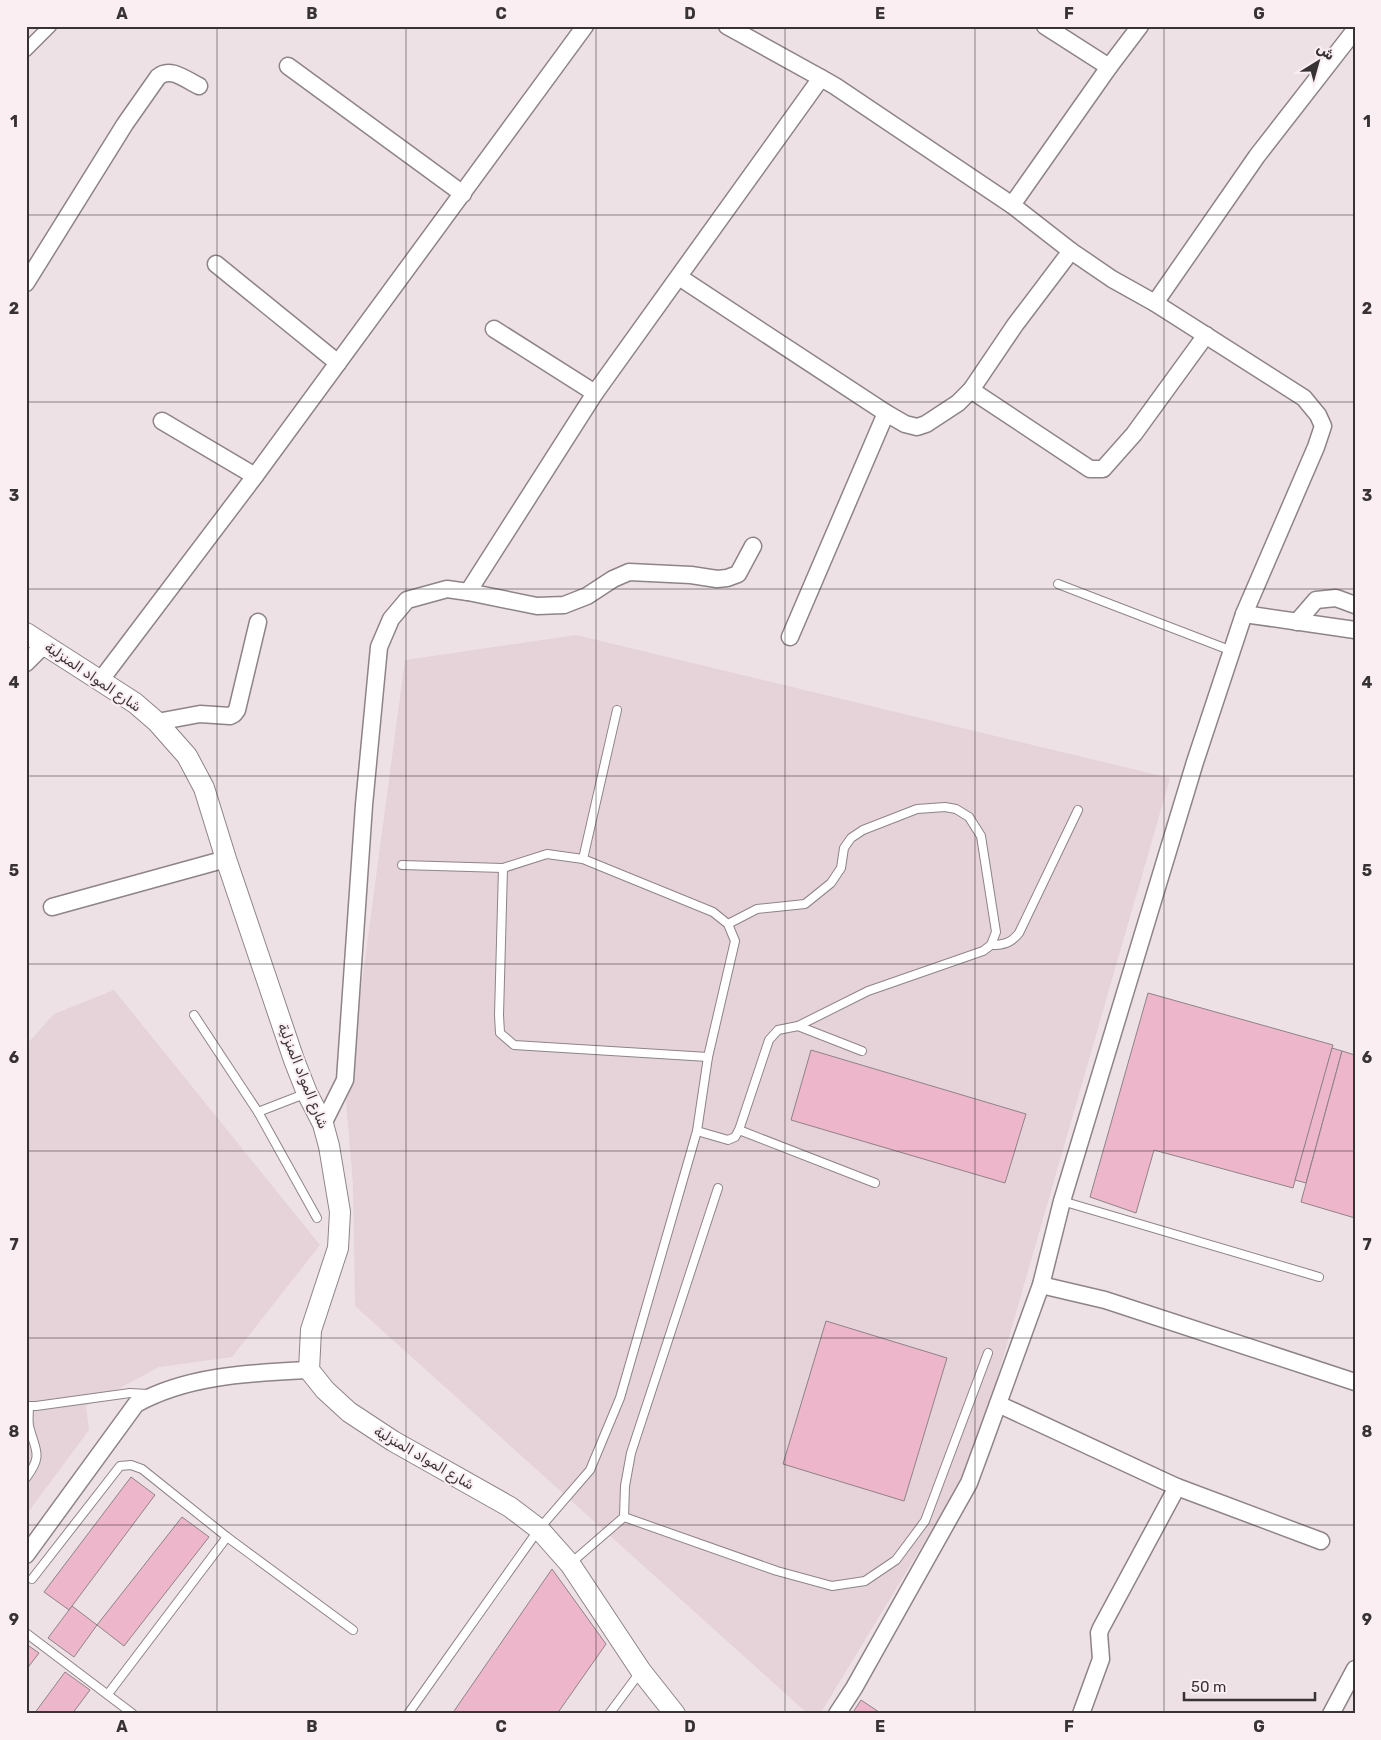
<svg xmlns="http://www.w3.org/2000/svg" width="1381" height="1740" viewBox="0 0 1381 1740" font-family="Rubik,'Noto Naskh Arabic',sans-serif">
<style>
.built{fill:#e6d2d9}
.building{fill:#eeb6cb;stroke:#8e8387}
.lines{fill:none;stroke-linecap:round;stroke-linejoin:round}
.service-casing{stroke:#8e8487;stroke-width:10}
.pedestrian-casing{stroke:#8e8487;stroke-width:15}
.minor-casing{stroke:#8e8487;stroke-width:19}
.tertiary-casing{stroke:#8e8487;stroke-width:22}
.service{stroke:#fff;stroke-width:8}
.pedestrian{stroke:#fff;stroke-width:12}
.minor{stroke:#fff;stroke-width:16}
.tertiary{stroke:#fff;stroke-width:20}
.grid{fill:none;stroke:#373234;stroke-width:1;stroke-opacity:0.55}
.labels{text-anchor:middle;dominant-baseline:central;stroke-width:4;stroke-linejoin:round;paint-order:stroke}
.street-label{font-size:14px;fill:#373234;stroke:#faeef2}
.neatline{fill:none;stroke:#373234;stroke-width:2}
.grid-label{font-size:16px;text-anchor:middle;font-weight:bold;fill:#373234}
</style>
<rect width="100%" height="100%" fill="#ede1e5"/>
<g class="built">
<polygon points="576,635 1170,778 973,1462 820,1714 808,1714 355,1306 353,1183 346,1102 405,660"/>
<polygon points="114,990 320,1245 232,1357 159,1367 86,1406 89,1430 26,1515 26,1045 54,1014"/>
</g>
<g class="building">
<polygon points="1148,993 1333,1045 1293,1188 1154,1150 1136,1213 1090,1197"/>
<polygon points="1332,1048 1342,1051 1306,1183 1295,1180"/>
<polygon points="811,1050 1026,1114 1005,1183 791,1120"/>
<polygon points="1342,1051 1355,1055 1355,1218 1301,1202"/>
<polygon points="826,1321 947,1358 904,1501 783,1464"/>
<polygon points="131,1477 155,1495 69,1610 44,1592"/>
<polygon points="182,1517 209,1537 124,1646 97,1625"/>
<polygon points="552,1569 606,1644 557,1714 452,1714"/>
<polygon points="72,1606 97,1625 74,1657 48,1638"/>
<polygon points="26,1644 39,1653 26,1670"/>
<polygon points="65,1672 90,1690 72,1714 34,1714"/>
<polygon points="861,1700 882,1714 852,1714"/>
</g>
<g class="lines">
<defs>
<g id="service">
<polyline points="1058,584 1232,651"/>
<polyline points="583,859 617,710"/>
<polyline points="402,865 503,868 547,854 583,859 713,912 728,924 735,941 708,1057 697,1131 620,1398 590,1470 539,1529 408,1714"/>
<polyline points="503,868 499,1015 500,1033 514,1045 708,1057"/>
<polyline points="728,924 757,909 805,904 831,883 841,868 844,848 851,838 863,830 917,809 945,807 956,809 969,817 981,836 996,932 991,945 983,951 868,991 798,1026"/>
<path d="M991,945C1004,945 1011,943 1019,933L1078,810"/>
<polyline points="194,1015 258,1112 317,1218"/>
<polyline points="258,1112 307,1093"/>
<polyline points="739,1130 875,1183"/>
<polyline points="697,1131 728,1140 735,1137 739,1130 769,1040 778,1030 798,1026 862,1051"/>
<polyline points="1062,1201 1319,1277"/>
<polyline points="26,1406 36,1406 130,1393 148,1394"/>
<path d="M26,1478C44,1454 35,1451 29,1426C28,1419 29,1412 29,1406"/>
<polyline points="624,1517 777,1571 832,1586 865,1581 896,1560 925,1521 988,1353"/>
<polyline points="571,1563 624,1517 625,1486 631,1453 718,1188"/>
<polyline points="32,1579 120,1466 131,1465 142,1469 227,1537 353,1630"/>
<polyline points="26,1633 133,1714"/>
<polyline points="108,1694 227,1537"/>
<polyline points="609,1714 641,1671"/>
</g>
<polyline id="pedestrian" points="26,50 50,26"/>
<g id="minor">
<polyline points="727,26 821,78"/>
<polyline points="1045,26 1109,67"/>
<polyline points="288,66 463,194"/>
<polyline points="1012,205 1109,67 1140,26"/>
<polyline points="216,264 338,363"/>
<polyline points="679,277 886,413 905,424 917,427 926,424 958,403 971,390 1015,325 1071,251"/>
<path d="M26,283L125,124L158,77C170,66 186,80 199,86"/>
<polyline points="1155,303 1257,156 1355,30"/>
<polyline points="494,329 595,393"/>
<polyline points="971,390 1090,469 1103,469 1134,434 1206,335"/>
<polyline points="162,421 255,476"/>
<polyline points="468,592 537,606 564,605 587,596 613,579 629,572 691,575 717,579 727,578 738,574 753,546"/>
<polyline points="1244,614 1355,630"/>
<polyline points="1297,622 1316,600 1336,598 1355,605"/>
<polyline points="790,637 886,413"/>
<polyline points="26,663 44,645"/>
<polyline points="100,681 255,476 585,26"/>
<polyline points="157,722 200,714 230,716 234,714 237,710 258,622"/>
<polyline points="52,907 226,859"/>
<polyline points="323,1124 345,1080 364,805 379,647 391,619 407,600 447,589 468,592 595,393 821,78 835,86 1012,205 1071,251 1112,279 1155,303 1304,398 1318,415 1323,426 1316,447 1244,614 1195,762 1062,1201 1041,1285 983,1445 969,1483 854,1688 837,1714"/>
<polyline points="1041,1285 1105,1300 1355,1382"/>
<polyline points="998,1404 1177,1487 1321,1541"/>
<path d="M26,1555L136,1404C188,1375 250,1373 309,1370"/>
<polyline points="1081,1714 1101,1659 1099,1633 1101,1628 1177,1487"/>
<polyline points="1331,1714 1355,1669"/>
</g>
<polyline id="tertiary" points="26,633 135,703 157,722 187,756 204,788 226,859 294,1060 307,1093 323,1124 329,1146 340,1212 338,1248 311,1330 309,1370 325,1390 349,1412 393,1441 510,1507 539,1529 570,1564 641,1671 675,1714"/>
</defs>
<use href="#service" class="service-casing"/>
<use href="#pedestrian" class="pedestrian-casing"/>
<use href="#minor" class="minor-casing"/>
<use href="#tertiary" class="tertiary-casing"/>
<use href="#service" class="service"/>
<use href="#pedestrian" class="pedestrian"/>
<use href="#minor" class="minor"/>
<use href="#tertiary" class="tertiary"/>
</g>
<path class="grid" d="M217,26V1714M406,26V1714M596,26V1714M785,26V1714M975,26V1714M1164,26V1714M26,215H1355M26,402H1355M26,589H1355M26,776H1355M26,964H1355M26,1151H1355M26,1338H1355M26,1525H1355"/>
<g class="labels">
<g class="street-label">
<text transform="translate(93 677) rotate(34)">شارع المواد المنزلية</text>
<text transform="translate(303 1076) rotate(68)">شارع المواد المنزلية</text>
<text transform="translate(424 1458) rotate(30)">شارع المواد المنزلية</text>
</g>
</g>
<rect width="1381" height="1740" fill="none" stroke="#faeef2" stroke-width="55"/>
<g transform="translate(1318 62) rotate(37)" stroke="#faeef2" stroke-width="4" paint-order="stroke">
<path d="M0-4L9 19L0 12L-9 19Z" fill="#373234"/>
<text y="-8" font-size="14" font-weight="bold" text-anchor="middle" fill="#373234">ش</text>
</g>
<path d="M1184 1692v8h131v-8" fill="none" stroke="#373234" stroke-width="2.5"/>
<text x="1191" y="1692" font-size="15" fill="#373234" stroke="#faeef2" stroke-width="4" paint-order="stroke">50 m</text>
<rect x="28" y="28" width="1326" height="1684" class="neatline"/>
<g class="grid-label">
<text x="122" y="19">A</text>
<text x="312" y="19">B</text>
<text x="501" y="19">C</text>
<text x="690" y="19">D</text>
<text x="880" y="19">E</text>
<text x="1069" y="19">F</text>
<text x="1259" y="19">G</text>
<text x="14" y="127">1</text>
<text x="1367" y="127">1</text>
<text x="14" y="314">2</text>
<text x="1367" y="314">2</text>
<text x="14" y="501">3</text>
<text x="1367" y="501">3</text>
<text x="14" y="688">4</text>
<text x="1367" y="688">4</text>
<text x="14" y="876">5</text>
<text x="1367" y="876">5</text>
<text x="14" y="1063">6</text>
<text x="1367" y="1063">6</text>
<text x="14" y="1250">7</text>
<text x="1367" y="1250">7</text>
<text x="14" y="1437">8</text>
<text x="1367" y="1437">8</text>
<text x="14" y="1625">9</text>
<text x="1367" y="1625">9</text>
<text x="122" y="1732">A</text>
<text x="312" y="1732">B</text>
<text x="501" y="1732">C</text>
<text x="690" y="1732">D</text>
<text x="880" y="1732">E</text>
<text x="1069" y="1732">F</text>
<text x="1259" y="1732">G</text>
</g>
</svg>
